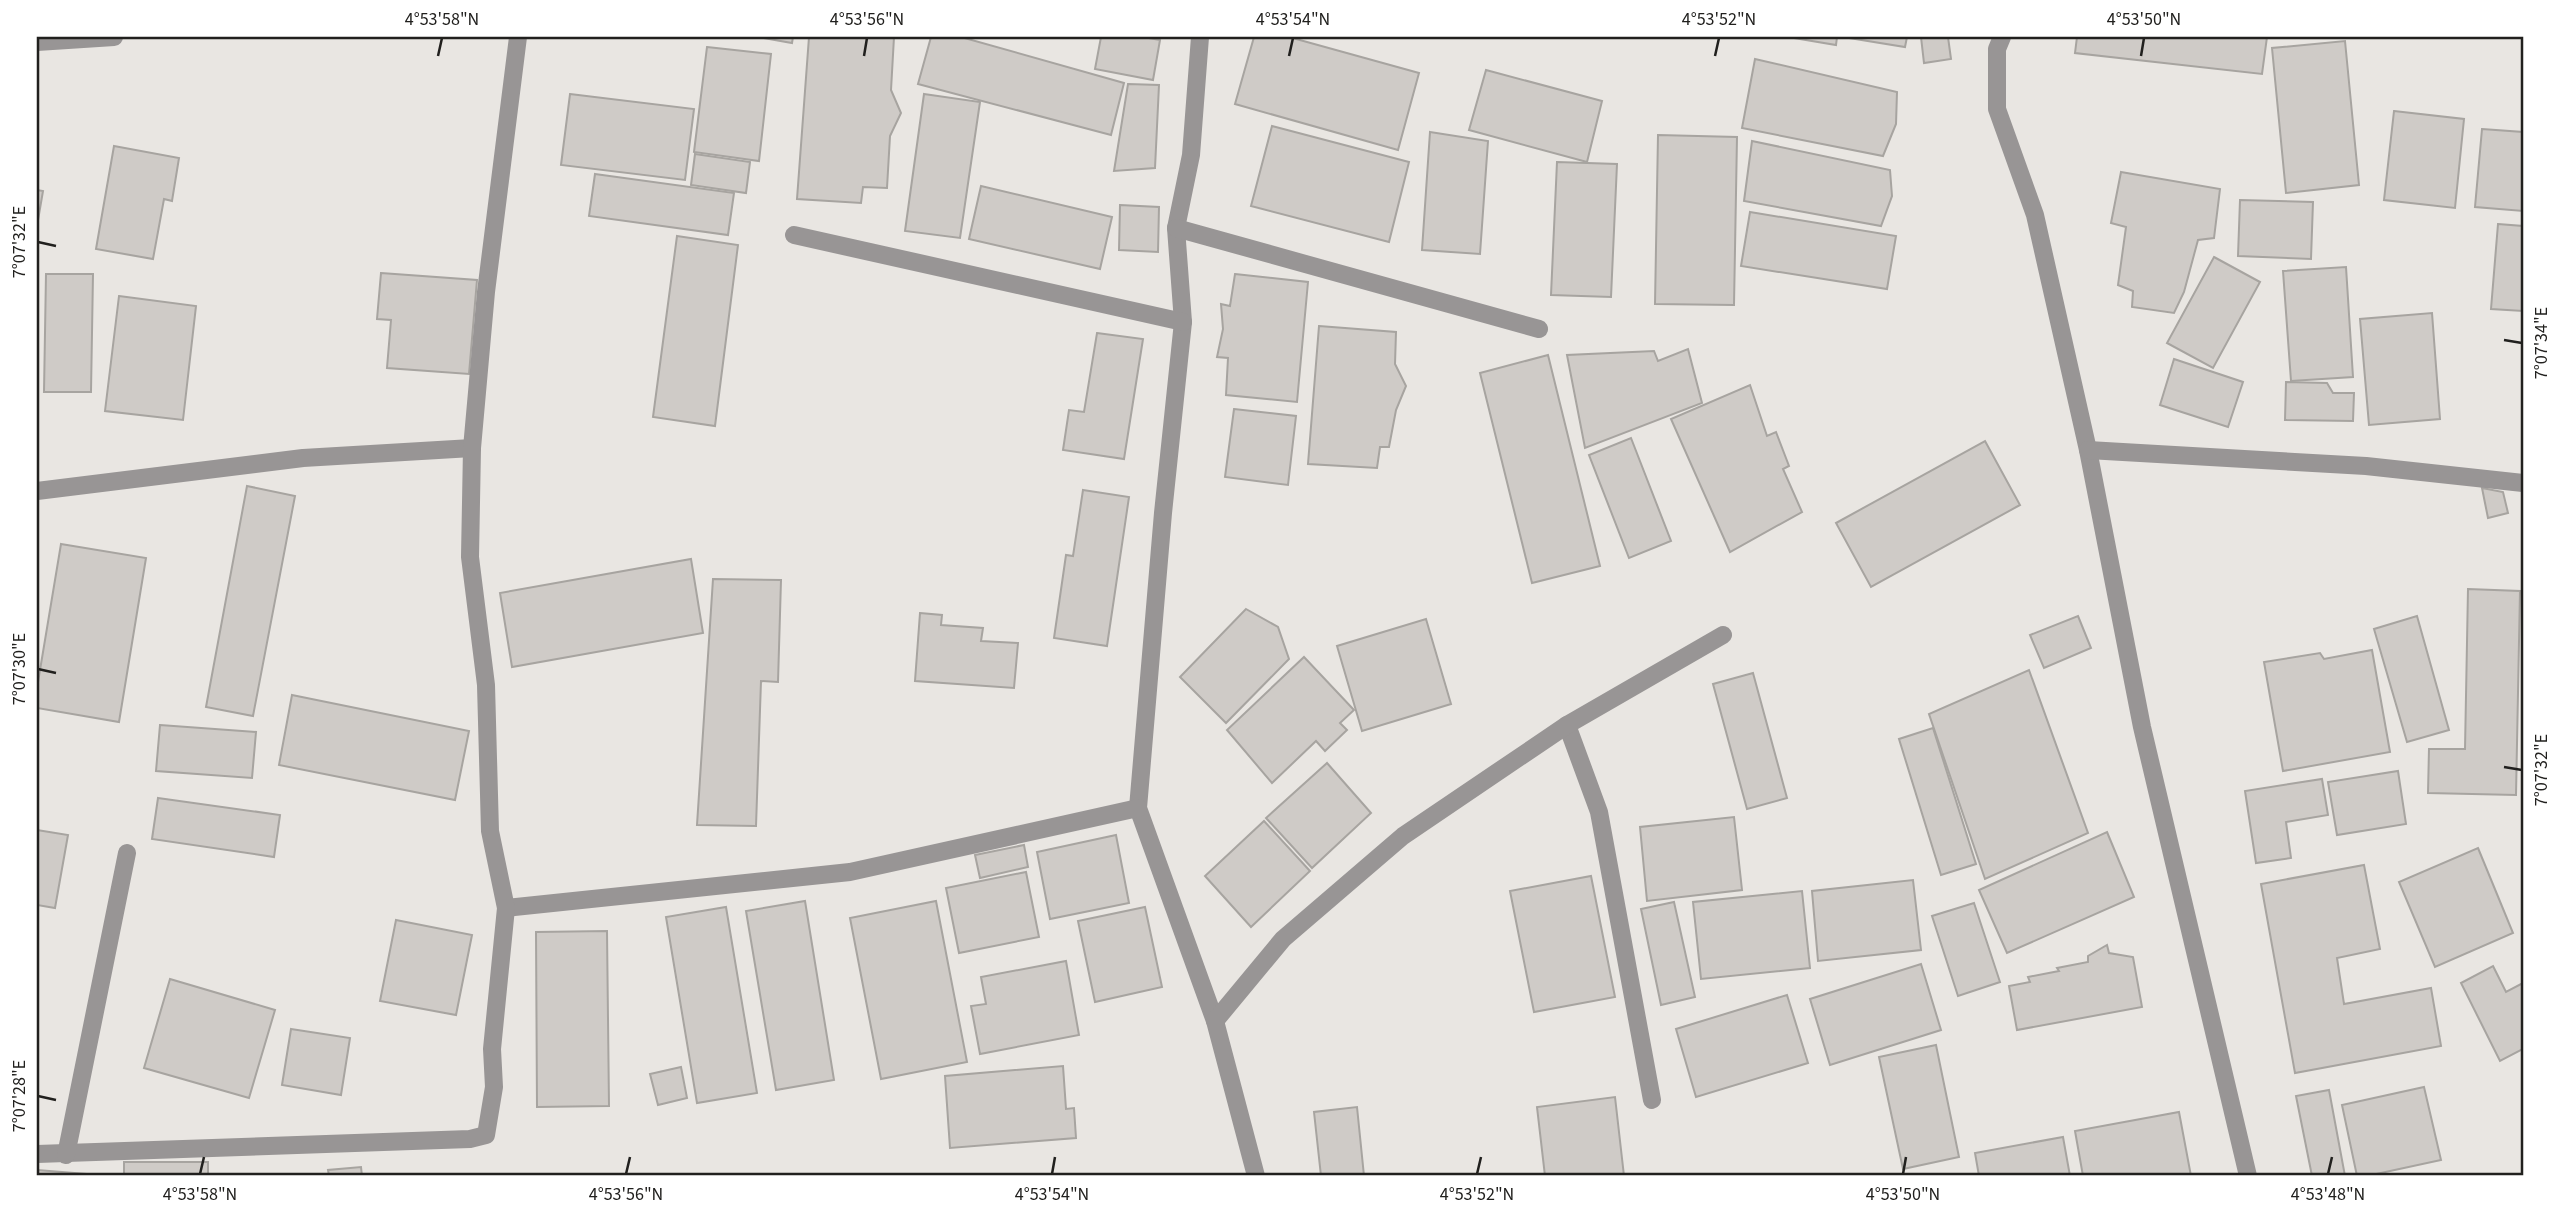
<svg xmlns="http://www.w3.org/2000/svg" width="2560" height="1213" viewBox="0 0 2560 1213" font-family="'Source Sans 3',sans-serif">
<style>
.building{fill:#cfcbc7;stroke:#a7a4a0;stroke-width:2}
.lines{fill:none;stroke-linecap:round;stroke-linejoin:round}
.minor{stroke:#989595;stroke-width:18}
.ticks{fill:none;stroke:#21201e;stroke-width:2.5}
.neatline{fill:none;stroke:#21201e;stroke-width:2.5}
.ticks-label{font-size:18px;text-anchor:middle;fill:#21201e}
</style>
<rect width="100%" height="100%" fill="#e9e6e2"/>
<g class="building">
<polygon points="758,37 793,37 792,43"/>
<polygon points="809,37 894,37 891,90 901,113 890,136 887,188 863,187 861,203 797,199"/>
<polygon points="931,37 961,37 1124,83 1111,135 918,84"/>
<polygon points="1101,37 1143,37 1160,40 1153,80 1095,69"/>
<polygon points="1254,37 1289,37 1419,73 1398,150 1235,104"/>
<polygon points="1788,37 1837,37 1836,45"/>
<polygon points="1843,37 1907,37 1905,47"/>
<polygon points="1921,37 1948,37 1951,59 1924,63"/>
<polygon points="2077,37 2267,37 2262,74 2075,53"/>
<polygon points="2345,41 2359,185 2286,193 2272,48"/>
<polygon points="707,47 771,54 759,161 694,152"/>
<polygon points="1755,59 1897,92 1896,124 1883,156 1742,128"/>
<polygon points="1486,70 1602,101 1587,162 1469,130"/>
<polygon points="1128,84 1159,85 1155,168 1114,171"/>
<polygon points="570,94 694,109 685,180 561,165"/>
<polygon points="924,94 980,102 960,238 905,231"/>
<polygon points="2394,111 2464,119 2455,208 2384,200"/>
<polygon points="1272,126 1409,162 1389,242 1251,206"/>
<polygon points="2482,129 2523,132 2523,211 2475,207"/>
<polygon points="1430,132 1488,141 1480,254 1422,250"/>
<polygon points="1658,135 1737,137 1734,305 1655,304"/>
<polygon points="1752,141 1890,170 1892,196 1881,226 1744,201"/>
<polygon points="114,146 179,158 172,201 164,199 153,259 96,249"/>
<polygon points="695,154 750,162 746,193 691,185"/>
<polygon points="1557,162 1617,164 1611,297 1551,295"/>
<polygon points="2121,172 2220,189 2214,238 2198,240 2184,292 2174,313 2132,307 2133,291 2118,285 2126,227 2111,223"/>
<polygon points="595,174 734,193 728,235 589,216"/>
<polygon points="981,186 1112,217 1100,269 969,239"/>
<polygon points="37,190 43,191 37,226"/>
<polygon points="2240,200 2313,202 2311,259 2238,256"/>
<polygon points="1120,205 1159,207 1158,252 1119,250"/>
<polygon points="1750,212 1896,236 1887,289 1741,266"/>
<polygon points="2498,224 2523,226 2523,311 2491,309"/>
<polygon points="677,236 738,245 715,426 653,417"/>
<polygon points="2214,257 2260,282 2213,368 2167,343"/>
<polygon points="2346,267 2353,377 2291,381 2283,271"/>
<polygon points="381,273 477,280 469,374 387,368 391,320 377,319"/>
<polygon points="46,274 93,274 91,392 44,392"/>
<polygon points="1235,274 1308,282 1297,402 1226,395 1228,358 1217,357 1223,329 1221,304 1230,306"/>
<polygon points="119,296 196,306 183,420 105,411"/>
<polygon points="2432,313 2440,419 2369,425 2360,319"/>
<polygon points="1319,326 1396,332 1395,364 1406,386 1396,410 1389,447 1380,447 1377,468 1308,464"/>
<polygon points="1097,333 1143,339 1124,459 1063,450 1069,410 1084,412"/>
<polygon points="1688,349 1702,403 1585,448 1567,355 1654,351 1658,361"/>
<polygon points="1548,355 1600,566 1532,583 1480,373"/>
<polygon points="2174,359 2243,382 2228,427 2160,405"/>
<polygon points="2286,382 2327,383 2333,393 2354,393 2353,421 2285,420"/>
<polygon points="1750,385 1767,436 1776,432 1789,466 1783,469 1802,512 1730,552 1671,419"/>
<polygon points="1234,409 1296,416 1288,485 1225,477"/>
<polygon points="1631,438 1671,541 1629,558 1589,455"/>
<polygon points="1985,441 2020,505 1871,587 1836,523"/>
<polygon points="247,486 295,496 253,716 206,707"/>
<polygon points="2482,488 2503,492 2508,513 2488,518"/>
<polygon points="1083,490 1129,497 1107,646 1054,638 1066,555 1073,556"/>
<polygon points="61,544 146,558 119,722 37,708 37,688"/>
<polygon points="691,559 703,633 512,667 500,593"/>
<polygon points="713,579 781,580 778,682 761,681 756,826 697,825"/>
<polygon points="2468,589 2520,591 2516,795 2428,793 2429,749 2465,749"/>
<polygon points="1246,609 1278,627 1289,659 1226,723 1180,677"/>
<polygon points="920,613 942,615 941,625 983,628 981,641 1018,643 1014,688 915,681"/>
<polygon points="2078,616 2091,648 2044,668 2030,635"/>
<polygon points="2417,616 2449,730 2407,742 2374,629"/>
<polygon points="1426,619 1451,704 1362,731 1337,646"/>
<polygon points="2372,650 2390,752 2283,771 2264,662 2320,653 2324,659"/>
<polygon points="1304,657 1354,710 1340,723 1347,730 1325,751 1316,741 1272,783 1227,730"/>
<polygon points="2029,670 2088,833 1985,879 1929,714"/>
<polygon points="1753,673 1787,798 1747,809 1713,684"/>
<polygon points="292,695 469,731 455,800 279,765"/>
<polygon points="160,725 256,732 252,778 156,771"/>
<polygon points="1933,728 1976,864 1941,875 1899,739"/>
<polygon points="1327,763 1371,813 1312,868 1266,818"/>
<polygon points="2398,771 2406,824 2337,835 2328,782"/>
<polygon points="2322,779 2328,815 2286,822 2291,858 2256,863 2245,791"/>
<polygon points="158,798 280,815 274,857 152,839"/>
<polygon points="1734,817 1742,890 1647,901 1640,827"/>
<polygon points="1264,821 1310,871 1251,927 1205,876"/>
<polygon points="37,830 68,835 55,908 37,905"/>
<polygon points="2107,832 2134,897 2007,953 1979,890"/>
<polygon points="1116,835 1129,903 1050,919 1037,852"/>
<polygon points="1024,845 1028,867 980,878 975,855"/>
<polygon points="2478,848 2513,933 2435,967 2399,882"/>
<polygon points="2364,865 2380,949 2337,958 2344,1004 2431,988 2441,1046 2295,1073 2261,884"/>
<polygon points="1026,872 1039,937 959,953 946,888"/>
<polygon points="1591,876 1615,997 1534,1012 1510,891"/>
<polygon points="1913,880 1921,950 1818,961 1812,891"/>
<polygon points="1802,891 1810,968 1701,979 1693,902"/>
<polygon points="805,901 834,1080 776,1090 746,911"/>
<polygon points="936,901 967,1062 881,1079 850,918"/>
<polygon points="1674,902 1695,997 1661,1005 1641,909"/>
<polygon points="1974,903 2000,982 1958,996 1932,916"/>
<polygon points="726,907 757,1093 697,1103 666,917"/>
<polygon points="1145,907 1162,987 1095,1002 1078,921"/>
<polygon points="396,920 472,935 456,1015 380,1001"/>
<polygon points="607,931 609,1106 537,1107 536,932"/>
<polygon points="2107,945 2109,953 2133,957 2142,1007 2017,1030 2009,986 2030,982 2028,977 2059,971 2057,968 2088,962 2088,956"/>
<polygon points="1066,961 1079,1035 980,1054 971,1006 986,1004 981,977"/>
<polygon points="1921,964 1941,1030 1830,1065 1810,999"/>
<polygon points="2493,966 2506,992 2523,983 2523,1049 2500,1061 2461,983"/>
<polygon points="170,979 275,1010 249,1098 144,1068"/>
<polygon points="1787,995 1808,1063 1696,1097 1676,1029"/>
<polygon points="291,1029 350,1038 341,1095 282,1085"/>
<polygon points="1936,1045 1959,1157 1903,1169 1879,1057"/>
<polygon points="1063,1066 1066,1109 1074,1108 1076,1138 950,1148 945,1076"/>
<polygon points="681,1067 687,1098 658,1105 650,1074"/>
<polygon points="2424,1087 2441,1160 2367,1176 2357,1176 2342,1105"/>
<polygon points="2329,1090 2345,1176 2312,1176 2296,1096"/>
<polygon points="1615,1097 1624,1176 1545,1176 1537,1107"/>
<polygon points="1357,1107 1364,1176 1321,1176 1314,1112"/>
<polygon points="2179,1112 2191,1176 2083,1176 2075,1131"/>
<polygon points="2063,1137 2070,1176 1979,1176 1975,1153"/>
<rect x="124" y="1162" width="84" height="14"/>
<polygon points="361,1167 362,1176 329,1176 328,1170"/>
<polygon points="37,1170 86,1174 86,1176 37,1176"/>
<rect x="228" y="1175" width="86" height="1"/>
</g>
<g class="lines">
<g class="minor">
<polyline points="1200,37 1191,155 1176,228 1183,322 1163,513 1138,808 1215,1021"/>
<polyline points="2002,37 1997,49 1997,109 2035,215 2088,450 2142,727 2248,1176"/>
<polyline points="37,42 114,37"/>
<polyline points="1176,228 1539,329"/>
<polyline points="794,235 1183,322"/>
<polyline points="2088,450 2366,466 2523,483"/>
<polyline points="37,491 303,458 472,448"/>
<polyline points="1567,725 1599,812 1652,1100"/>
<polyline points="506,908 850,872 1138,808"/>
<polyline points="37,1154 470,1139 486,1135 494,1087 492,1049 506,908 490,831 486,685 470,557 472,448 486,292 518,37"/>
<polyline points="66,1155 127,853"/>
<polyline points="1256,1176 1215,1021 1283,939 1403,836 1567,725 1723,635"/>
</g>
</g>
<path class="ticks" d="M438,56L442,38M864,56L867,38M1289,56L1293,38M1715,56L1719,38M2141,56L2144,38M38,242L56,246M2504,340L2522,343M38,669L56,673M2504,767L2522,770M38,1096L56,1100M200,1174L204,1157M626,1174L630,1157M1052,1174L1055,1157M1477,1174L1481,1157M1903,1174L1906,1157M2328,1174L2332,1157"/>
<rect width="2560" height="1213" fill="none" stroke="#ffffff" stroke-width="77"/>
<rect x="38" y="38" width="2484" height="1136" class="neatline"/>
<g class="ticks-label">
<text x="442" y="25">4°53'58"N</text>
<text x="867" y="25">4°53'56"N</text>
<text x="1293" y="25">4°53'54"N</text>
<text x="1719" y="25">4°53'52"N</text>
<text x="2144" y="25">4°53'50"N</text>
<text transform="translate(19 242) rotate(-90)" y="6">7°07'32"E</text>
<text transform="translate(2541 343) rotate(-90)" y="6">7°07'34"E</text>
<text transform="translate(19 669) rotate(-90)" y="6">7°07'30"E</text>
<text transform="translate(2541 770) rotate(-90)" y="6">7°07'32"E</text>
<text transform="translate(19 1096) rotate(-90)" y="6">7°07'28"E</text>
<text x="200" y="1200">4°53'58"N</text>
<text x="626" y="1200">4°53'56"N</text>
<text x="1052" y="1200">4°53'54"N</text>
<text x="1477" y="1200">4°53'52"N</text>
<text x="1903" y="1200">4°53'50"N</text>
<text x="2328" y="1200">4°53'48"N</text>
</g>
</svg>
